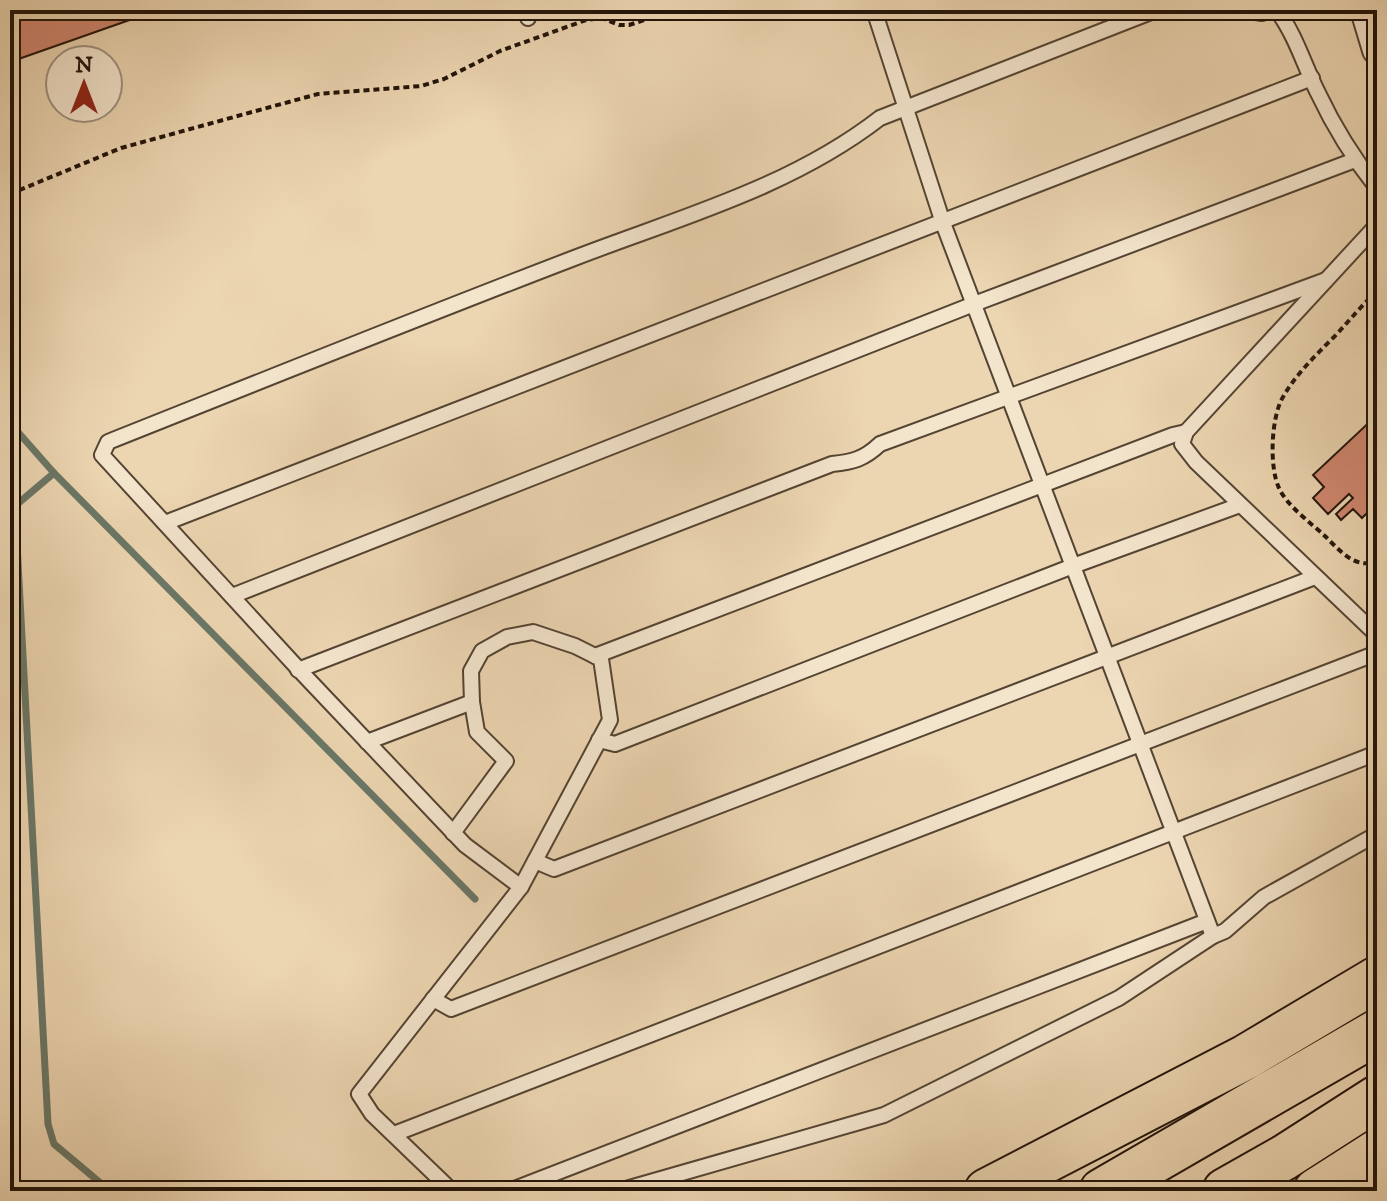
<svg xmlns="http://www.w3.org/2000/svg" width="1387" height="1201" viewBox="0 0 1387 1201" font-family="'IM FELL DW Pica',serif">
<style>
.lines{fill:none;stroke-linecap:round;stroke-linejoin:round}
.stream{stroke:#6a7767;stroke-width:7}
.building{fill:#d0866f;stroke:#211309;stroke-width:2}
.service-casing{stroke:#544433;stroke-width:18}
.minor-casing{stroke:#544433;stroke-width:32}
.motorway-casing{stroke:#211309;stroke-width:48}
.path{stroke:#211309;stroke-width:4;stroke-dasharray:6 4;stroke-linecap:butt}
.service{stroke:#f3e4cc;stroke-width:14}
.minor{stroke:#f3e4cc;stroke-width:28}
.motorway{stroke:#ecd5b1;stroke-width:44}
</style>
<rect width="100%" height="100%" fill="#ecd5b1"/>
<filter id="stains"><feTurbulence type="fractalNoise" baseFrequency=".0025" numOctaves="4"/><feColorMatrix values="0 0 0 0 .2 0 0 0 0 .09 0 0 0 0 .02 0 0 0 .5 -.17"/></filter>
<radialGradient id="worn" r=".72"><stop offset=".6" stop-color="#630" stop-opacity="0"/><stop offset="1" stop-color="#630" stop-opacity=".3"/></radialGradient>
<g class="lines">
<g class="stream">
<polyline points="10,423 54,473 475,899"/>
<polyline points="54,473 15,506 48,1124 54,1144 110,1191"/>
</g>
</g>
<g class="building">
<polygon points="10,10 158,10 10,62"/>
<polygon points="1377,415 1377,503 1362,518 1353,509 1341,520 1336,514 1353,498 1349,494 1328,514 1313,498 1324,487 1313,475"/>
</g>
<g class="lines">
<defs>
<g id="service">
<polyline points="526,10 528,18"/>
<polyline points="874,10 943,223 1213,936"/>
<polyline points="1243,10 1262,13 1267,10"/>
<path d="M1277,10C1296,36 1304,65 1318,93C1334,127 1354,159 1377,188"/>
<polyline points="1377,225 1186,432 1182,444 1196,462 1377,635"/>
<polyline points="165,523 1312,78"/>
<polyline points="232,596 974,304 1355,160"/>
<polyline points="595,656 1173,435 1186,432"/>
<path d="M298,670L832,464C853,462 864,459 880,444L1326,280"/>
<polyline points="599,740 615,744 1073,566 1240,505"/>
<polyline points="367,742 472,702"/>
<polyline points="535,861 554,869 1315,577"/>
<path d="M521,887L465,845L304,675L102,455L108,442C264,380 420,317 577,257C681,217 791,187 880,118L1156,10"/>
<polyline points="433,999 451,1009 1377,653"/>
<polyline points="394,1134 1377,753"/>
<polyline points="452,1191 372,1114 359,1094 521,887 610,720 601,659 575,646 533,632 507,637 482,651 471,671 472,702 477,732 506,761 453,833"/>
<polyline points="509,1191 1207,921"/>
<polyline points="619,1191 884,1115 1119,998 1213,936 1225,931 1264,897 1377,834"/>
</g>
<polyline id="minor" points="1365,10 1377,50"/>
<g id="motorway">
<polyline points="987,1191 1246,1057 1377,979"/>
<polyline points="1102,1191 1377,1032"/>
<polyline points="1225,1191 1285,1157 1377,1098"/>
<polyline points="1316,1191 1377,1152"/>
</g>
</defs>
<use href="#service" class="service-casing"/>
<use href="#minor" class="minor-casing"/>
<use href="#motorway" class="motorway-casing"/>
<g class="path">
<polyline points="10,194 121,148 274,106 318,94 421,86 444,79 500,51 586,20 602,18 619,25 629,25 675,10"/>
<path d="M1377,291C1362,305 1349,321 1335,336C1316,355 1296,374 1283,397C1271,417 1269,467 1279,488C1287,506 1311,523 1326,537C1340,551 1356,570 1377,561"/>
</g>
<use href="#service" class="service"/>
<use href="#minor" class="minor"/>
<use href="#motorway" class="motorway"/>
</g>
<rect width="1387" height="1201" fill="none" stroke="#ecd5b1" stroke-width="40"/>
<rect x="12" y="12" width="1363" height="1177" fill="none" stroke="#211309" stroke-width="4"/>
<rect x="20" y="20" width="1347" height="1161" fill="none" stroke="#211309" stroke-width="2"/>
<g transform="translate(84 84)"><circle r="38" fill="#f3e4cc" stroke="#9f907e" stroke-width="2"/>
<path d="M0-6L14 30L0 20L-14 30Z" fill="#8f2418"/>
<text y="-12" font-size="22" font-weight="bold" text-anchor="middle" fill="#211309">N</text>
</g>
<rect width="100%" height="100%" filter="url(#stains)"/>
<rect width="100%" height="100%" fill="url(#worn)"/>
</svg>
